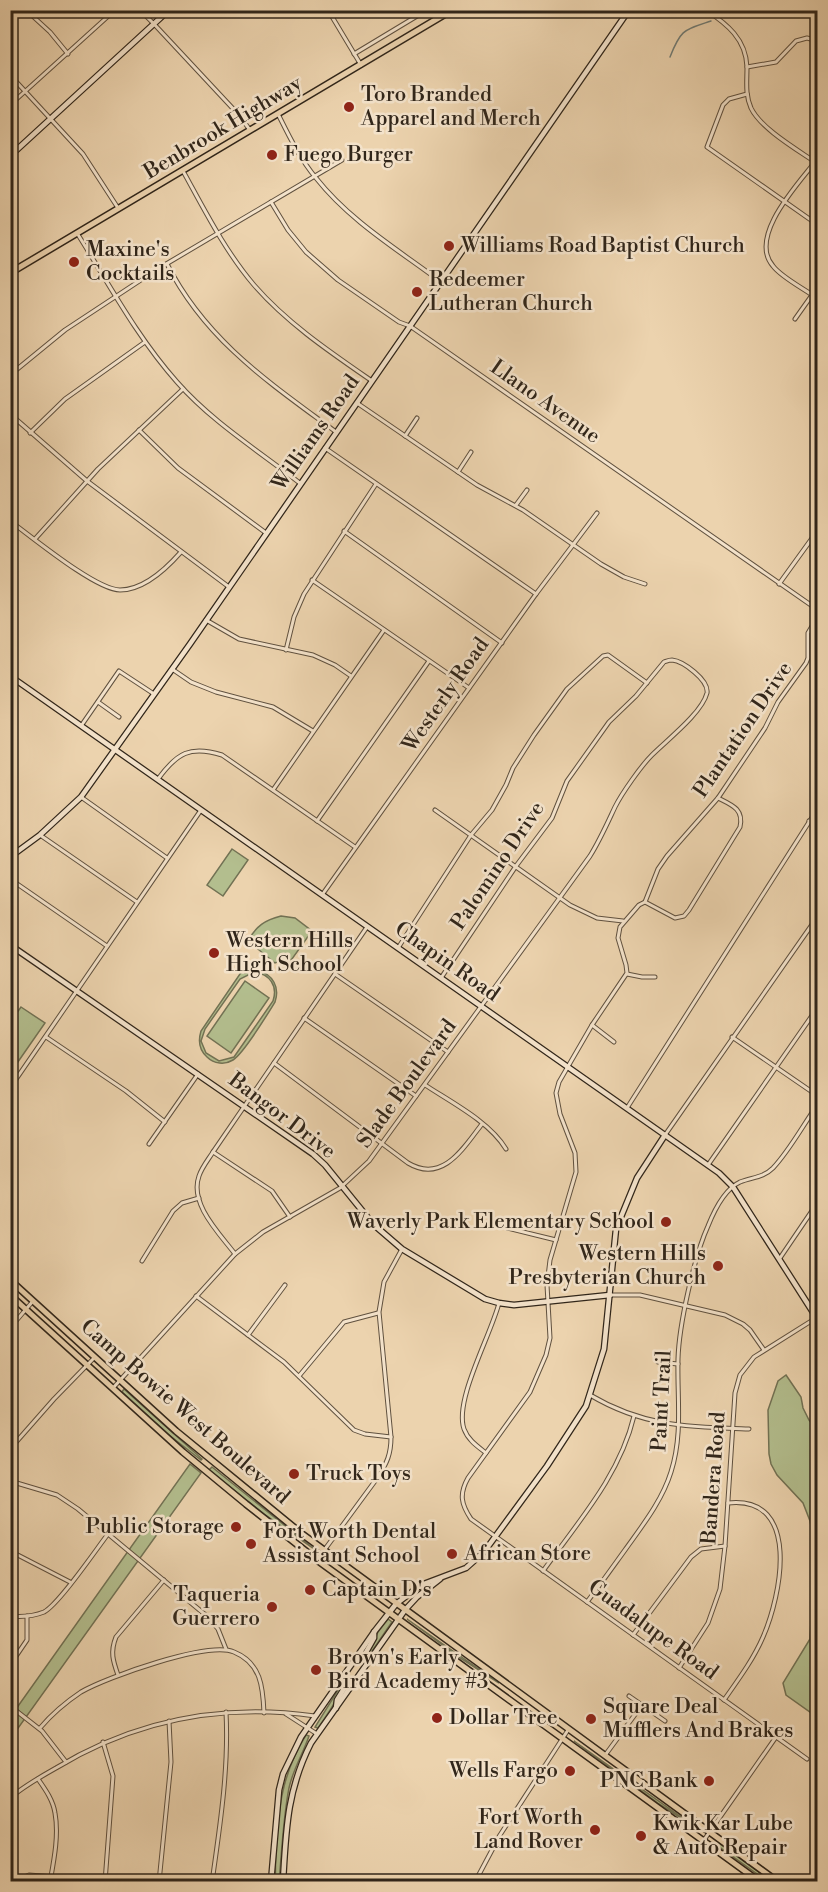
<svg xmlns="http://www.w3.org/2000/svg" width="828" height="1892" viewBox="0 0 828 1892" font-family="'Libre Bodoni',serif">
<style>
.green{fill:#b3be8e;stroke:#727254;stroke-width:1.5;fill-rule:evenodd}
.lines{fill:none;stroke-linecap:round;stroke-linejoin:round}
.stream{stroke:#717c76;stroke-width:1.5}
.street-casing{stroke:#60513f;stroke-width:5}
.secondary-casing{stroke:#31261a;stroke-width:7}
.primary-casing{stroke:#31261a;stroke-width:8}
.street{stroke:#f3e2ca;stroke-width:3}
.secondary{stroke:#f3e2ca;stroke-width:4.5}
.primary{stroke:#ecd3ae;stroke-width:5}
.poi-dot{fill:#8f2418;stroke:#f3e2ca;stroke-width:2}
.labels{text-anchor:middle;dominant-baseline:central;stroke-width:5;stroke-linejoin:round;paint-order:stroke}
.poi-label{font-size:21px;fill:#31261a;stroke:#f3e2ca;text-anchor:start}
.street-label{font-size:21px;fill:#31261a;stroke:#f3e2ca}
</style>
<rect width="100%" height="100%" fill="#ecd3ae"/>
<filter id="stains"><feTurbulence type="fractalNoise" baseFrequency=".00333" numOctaves="4"/><feColorMatrix values="0 0 0 0 .2 0 0 0 0 .09 0 0 0 0 .02 0 0 0 .5 -.17"/></filter>
<radialGradient id="worn" r=".72"><stop offset=".6" stop-color="#630" stop-opacity="0"/><stop offset="1" stop-color="#630" stop-opacity=".3"/></radialGradient>
<g class="green">
<polygon points="232,849 248,860 223,896 207,885"/>
<path d="M281,916L295,918L312,931L292,959L282,964L280,961L275,963L248,941C256,926 265,920 281,916Z"/>
<path d="M258,970C273,975 280,987 275,1002C267,1015 244,1053 233,1060C225,1065 214,1064 207,1057C199,1050 198,1041 201,1031L242,971L245,973ZM254,972C270,974 278,986 273,1001L234,1057L219,1061L206,1053L201,1041L205,1029L240,979Z"/>
<polygon points="245,981 269,998 231,1053 207,1036"/>
<polygon points="21,1007 45,1023 13,1069 11,1067 11,1021"/>
<polygon points="786,1375 801,1397 803,1408 809,1420 817,1430 817,1717 786,1695 783,1683 810,1639 815,1546 810,1521 803,1503 777,1475 771,1464 769,1454 768,1410 778,1381"/>
<polygon points="124,1389 202,1459 201,1460 169,1435 122,1392"/>
<polygon points="190,1464 201,1473 11,1738 11,1716"/>
<polygon points="212,1467 314,1549 264,1514 209,1470"/>
<polygon points="388,1619 392,1622 370,1654 368,1655 378,1632"/>
<polygon points="407,1619 499,1683 460,1658"/>
<path d="M343,1682C343,1693 325,1718 318,1728L315,1727Z"/>
<path d="M306,1735L309,1736C303,1754 293,1769 289,1788C283,1819 282,1851 279,1881L275,1882C276,1872 275,1863 276,1853C278,1809 282,1773 306,1735Z"/>
<polygon points="574,1741 698,1829 659,1804"/>
<polygon points="719,1843 771,1881 767,1881 718,1846"/>
</g>
<g class="lines">
<g class="stream">
<polyline points="722,17 735,10"/>
<path d="M670,57C681,29 684,30 711,21"/>
</g>
<defs>
<g id="street">
<polyline points="26,10 50,32 68,54"/>
<polyline points="140,10 154,24 238,114 250,130"/>
<polyline points="328,10 361,65"/>
<path d="M706,10C727,24 746,39 747,67C747,82 745,94 751,108C761,129 798,150 818,164"/>
<polyline points="354,54 427,10"/>
<polyline points="747,67 776,62 796,41 807,38 818,41"/>
<polyline points="10,75 83,154 118,208"/>
<polyline points="747,94 729,99 723,105 707,147 818,225"/>
<polyline points="10,105 115,10"/>
<path d="M278,114C289,136 300,159 316,178C350,221 397,249 441,282"/>
<path d="M815,162C797,185 748,237 773,266C782,278 805,289 818,299"/>
<path d="M183,171C204,209 225,251 254,285C287,323 330,352 372,381"/>
<polyline points="271,202 288,230 306,252 338,280 399,322 410,326 818,610"/>
<path d="M77,233C109,284 137,337 177,382C212,422 259,451 301,484"/>
<path d="M167,264C206,341 270,383 336,432"/>
<polyline points="795,319 812,295"/>
<polyline points="10,375 65,330 156,270 342,160"/>
<polyline points="357,403 477,485 523,510 601,564 624,577 645,584"/>
<polyline points="10,414 87,481 229,587"/>
<polyline points="139,430 178,468 266,533"/>
<polyline points="30,433 65,399 145,342"/>
<polyline points="405,436 417,418"/>
<polyline points="325,448 536,594"/>
<polyline points="458,472 471,452"/>
<polyline points="516,505 527,490"/>
<path d="M10,521C32,537 96,590 120,590C144,590 166,569 181,552"/>
<polyline points="344,531 502,643"/>
<polyline points="35,539 98,469 183,389"/>
<polyline points="312,580 469,688"/>
<polyline points="779,584 818,530"/>
<polyline points="206,620 239,639 313,655 335,665 351,676"/>
<polyline points="286,650 294,617 304,594 376,484"/>
<polyline points="172,669 191,682 216,692 273,707 313,731"/>
<polyline points="98,702 119,717"/>
<polyline points="81,726 119,671 154,694"/>
<path d="M158,779C177,753 190,745 222,755L355,847"/>
<polyline points="273,790 384,630"/>
<polyline points="81,797 167,858"/>
<polyline points="435,810 570,905 597,918 623,921"/>
<polyline points="317,821 429,661"/>
<polyline points="809,821 818,827"/>
<polyline points="40,835 137,902"/>
<polyline points="10,879 107,946"/>
<polyline points="322,895 536,594 597,513"/>
<path d="M645,902L675,918L684,916L689,910L740,827C744,809 732,805 718,798"/>
<polyline points="398,948 471,835 492,810 506,785 513,768 534,735 567,689 603,656 608,655 647,683"/>
<polyline points="335,974 448,1052"/>
<polyline points="627,974 642,977 655,977"/>
<polyline points="304,1018 416,1096"/>
<polyline points="592,1025 614,1042"/>
<polyline points="46,1037 126,1091 165,1122"/>
<polyline points="732,1037 818,1096"/>
<path d="M274,1063L408,1163C443,1184 464,1147 482,1124"/>
<path d="M425,1085C451,1102 490,1122 506,1149"/>
<polyline points="10,1088 201,810"/>
<polyline points="627,1108 818,808"/>
<polyline points="665,1135 818,916"/>
<polyline points="149,1144 198,1074"/>
<polyline points="213,1152 272,1191 290,1217"/>
<polyline points="708,1165 818,1007"/>
<polyline points="507,1228 556,1240"/>
<path d="M235,1254C220,1234 189,1204 199,1176C202,1167 208,1160 213,1152L367,927"/>
<polyline points="780,1258 818,1202"/>
<polyline points="142,1261 173,1211 182,1203 199,1198"/>
<polyline points="610,1295 640,1295 725,1315 743,1324 750,1330 764,1350"/>
<polyline points="196,1296 284,1362 354,1430 365,1434 391,1437"/>
<polyline points="10,1328 33,1301"/>
<polyline points="248,1335 285,1285"/>
<polyline points="658,1362 678,1364"/>
<polyline points="299,1376 344,1322 378,1313"/>
<path d="M113,1388L235,1254L263,1232L340,1188L369,1161L590,856C600,840 607,824 615,807C622,793 641,766 652,755C667,740 702,713 707,693C709,680 683,661 672,660C669,660 667,661 664,662L636,696L609,722L567,781L552,818L516,866L441,978"/>
<path d="M590,1395C644,1427 689,1427 749,1429"/>
<polyline points="10,1449 54,1399 94,1358"/>
<path d="M486,1453C477,1446 468,1440 464,1429C454,1400 491,1335 499,1303"/>
<polyline points="10,1481 57,1495 78,1509 208,1617 218,1629 226,1649"/>
<polyline points="10,1551 70,1582"/>
<path d="M317,1560L378,1477C387,1463 391,1454 391,1437L379,1312L384,1282L402,1249"/>
<path d="M543,1571C578,1522 620,1475 634,1416"/>
<path d="M587,1602C600,1585 612,1568 625,1550C642,1526 662,1501 671,1472C683,1435 677,1397 678,1359C679,1325 694,1257 708,1226C714,1211 725,1189 740,1182C752,1177 763,1178 773,1168C790,1150 803,1125 818,1104"/>
<path d="M10,1616C21,1617 34,1616 44,1612C59,1604 95,1551 108,1534"/>
<polyline points="633,1635 691,1557 701,1549 725,1546"/>
<polyline points="10,1665 27,1640 27,1616"/>
<polyline points="679,1668 708,1623 720,1589 725,1546 735,1393 740,1375 754,1357 816,1318"/>
<path d="M118,1675C113,1661 110,1652 116,1637L164,1580"/>
<polyline points="629,1696 665,1721"/>
<path d="M724,1700C738,1680 753,1660 763,1637C781,1596 802,1495 728,1503"/>
<polyline points="10,1706 42,1731 66,1762"/>
<polyline points="286,1714 317,1734"/>
<path d="M40,1728C51,1715 66,1702 81,1692C107,1677 208,1641 234,1652C261,1663 263,1687 264,1713"/>
<polyline points="103,1742 113,1776 105,1882"/>
<polyline points="606,1754 642,1705"/>
<path d="M807,1759L471,1519C461,1504 459,1494 468,1478L530,1392L546,1355L550,1338L547,1285L550,1260L576,1172L575,1153L560,1114L556,1093L559,1082L592,1025L627,973L626,965L618,938L620,927L639,905L645,902L658,869L667,856L718,798L765,728L778,702L806,663L808,658V633L818,616"/>
<path d="M38,1779C45,1789 53,1800 55,1813C59,1835 54,1860 50,1882"/>
<path d="M10,1798C24,1786 40,1777 56,1768C137,1719 222,1703 315,1716"/>
<polyline points="704,1840 776,1737"/>
<polyline points="12,1882 29,1875 117,1882"/>
<polyline points="159,1882 171,1762 169,1721"/>
<path d="M212,1882C220,1826 229,1768 226,1712"/>
<polyline points="475,1882 500,1835 568,1730"/>
</g>
<g id="secondary">
<polyline points="10,156 169,10"/>
<polyline points="10,676 719,1173 733,1187 818,1320"/>
<polyline points="10,857 40,835 81,797 190,644 629,10"/>
<polyline points="10,945 313,1154 325,1165 373,1224 402,1249 485,1299 499,1303 514,1305 610,1295"/>
<polyline points="368,1662 365,1654 374,1638 374,1632"/>
<polyline points="336,1708 337,1700 347,1684 342,1677"/>
<polyline points="271,1882 279,1790 283,1774 301,1737 374,1632 396,1604 421,1585 466,1568 484,1552 547,1466 586,1406 604,1349 616,1229 637,1178 665,1135"/>
<path d="M283,1882C286,1830 287,1790 311,1743L405,1610L417,1597L440,1579"/>
</g>
<g id="primary">
<polyline points="10,273 452,10"/>
<polyline points="10,1280 176,1431 302,1534 778,1882"/>
<polyline points="10,1295 183,1452 246,1504 317,1560 760,1882"/>
</g>
</defs>
<use href="#street" class="street-casing"/>
<use href="#secondary" class="secondary-casing"/>
<use href="#primary" class="primary-casing"/>
<use href="#street" class="street"/>
<use href="#secondary" class="secondary"/>
<use href="#primary" class="primary"/>
</g>
<g class="poi-dot">
<circle cx="349" cy="107" r="6"/>
<circle cx="272" cy="155" r="6"/>
<circle cx="449" cy="246" r="6"/>
<circle cx="74" cy="262" r="6"/>
<circle cx="417" cy="292" r="6"/>
<circle cx="214" cy="953" r="6"/>
<circle cx="666" cy="1222" r="6"/>
<circle cx="718" cy="1266" r="6"/>
<circle cx="294" cy="1474" r="6"/>
<circle cx="236" cy="1527" r="6"/>
<circle cx="251" cy="1544" r="6"/>
<circle cx="452" cy="1554" r="6"/>
<circle cx="310" cy="1590" r="6"/>
<circle cx="272" cy="1607" r="6"/>
<circle cx="316" cy="1670" r="6"/>
<circle cx="437" cy="1718" r="6"/>
<circle cx="591" cy="1719" r="6"/>
<circle cx="570" cy="1771" r="6"/>
<circle cx="709" cy="1781" r="6"/>
<circle cx="595" cy="1830" r="6"/>
<circle cx="641" cy="1836" r="6"/>
</g>
<g class="labels">
<g class="poi-label">
<text x="361" y="95">Toro Branded<tspan x="361" dy="24">Apparel and Merch</tspan></text>
<text x="284" y="155">Fuego Burger</text>
<text x="461" y="246">Williams Road Baptist Church</text>
<text x="86" y="250">Maxine's<tspan x="86" dy="24">Cocktails</tspan></text>
<text x="429" y="280">Redeemer<tspan x="429" dy="24">Lutheran Church</tspan></text>
<text x="226" y="941">Western Hills<tspan x="226" dy="24">High School</tspan></text>
<text x="654" y="1222" text-anchor="end">Waverly Park Elementary School</text>
<text x="706" y="1254" text-anchor="end">Western Hills<tspan x="706" dy="24">Presbyterian Church</tspan></text>
<text x="306" y="1474">Truck Toys</text>
<text x="224" y="1527" text-anchor="end">Public Storage</text>
<text x="263" y="1532">Fort Worth Dental<tspan x="263" dy="24">Assistant School</tspan></text>
<text x="464" y="1554">African Store</text>
<text x="322" y="1590">Captain D's</text>
<text x="260" y="1595" text-anchor="end">Taqueria<tspan x="260" dy="24">Guerrero</tspan></text>
<text x="328" y="1658">Brown's Early<tspan x="328" dy="24">Bird Academy #3</tspan></text>
<text x="603" y="1707">Square Deal<tspan x="603" dy="24">Mufflers And Brakes</tspan></text>
<text x="449" y="1718">Dollar Tree</text>
<text x="558" y="1771" text-anchor="end">Wells Fargo</text>
<text x="697" y="1781" text-anchor="end">PNC Bank</text>
<text x="583" y="1818" text-anchor="end">Fort Worth<tspan x="583" dy="24">Land Rover</tspan></text>
<text x="653" y="1824">Kwik Kar Lube<tspan x="653" dy="24">&amp; Auto Repair</tspan></text>
</g>
<g class="street-label">
<text transform="translate(223 128) rotate(-31)">Benbrook Highway</text>
<text transform="translate(545 402) rotate(35)">Llano Avenue</text>
<text transform="translate(316 433) rotate(-55)">Williams Road</text>
<text transform="translate(446 695) rotate(-55)">Westerly Road</text>
<text transform="translate(743 730) rotate(-56)">Plantation Drive</text>
<text transform="translate(498 866) rotate(-56)">Palomino Drive</text>
<text transform="translate(447 962) rotate(35)">Chapin Road</text>
<text transform="translate(407 1084) rotate(-54)">Slade Boulevard</text>
<text transform="translate(282 1116) rotate(37)">Bangor Drive</text>
<text transform="translate(662 1401) rotate(-87)">Paint Trail</text>
<text transform="translate(185 1412) rotate(41)">Camp Bowie West Boulevard</text>
<text transform="translate(714 1478) rotate(-86)">Bandera Road</text>
<text transform="translate(653 1630) rotate(36)">Guadalupe Road</text>
</g>
</g>
<rect width="828" height="1892" fill="none" stroke="#ecd3ae" stroke-width="36"/>
<rect x="12" y="12" width="804" height="1868" fill="none" stroke="#31261a" stroke-width="3"/>
<rect x="18" y="18" width="792" height="1856" fill="none" stroke="#31261a" stroke-width="1.5"/>
<rect width="100%" height="100%" filter="url(#stains)"/>
<rect width="100%" height="100%" fill="url(#worn)"/>
</svg>
